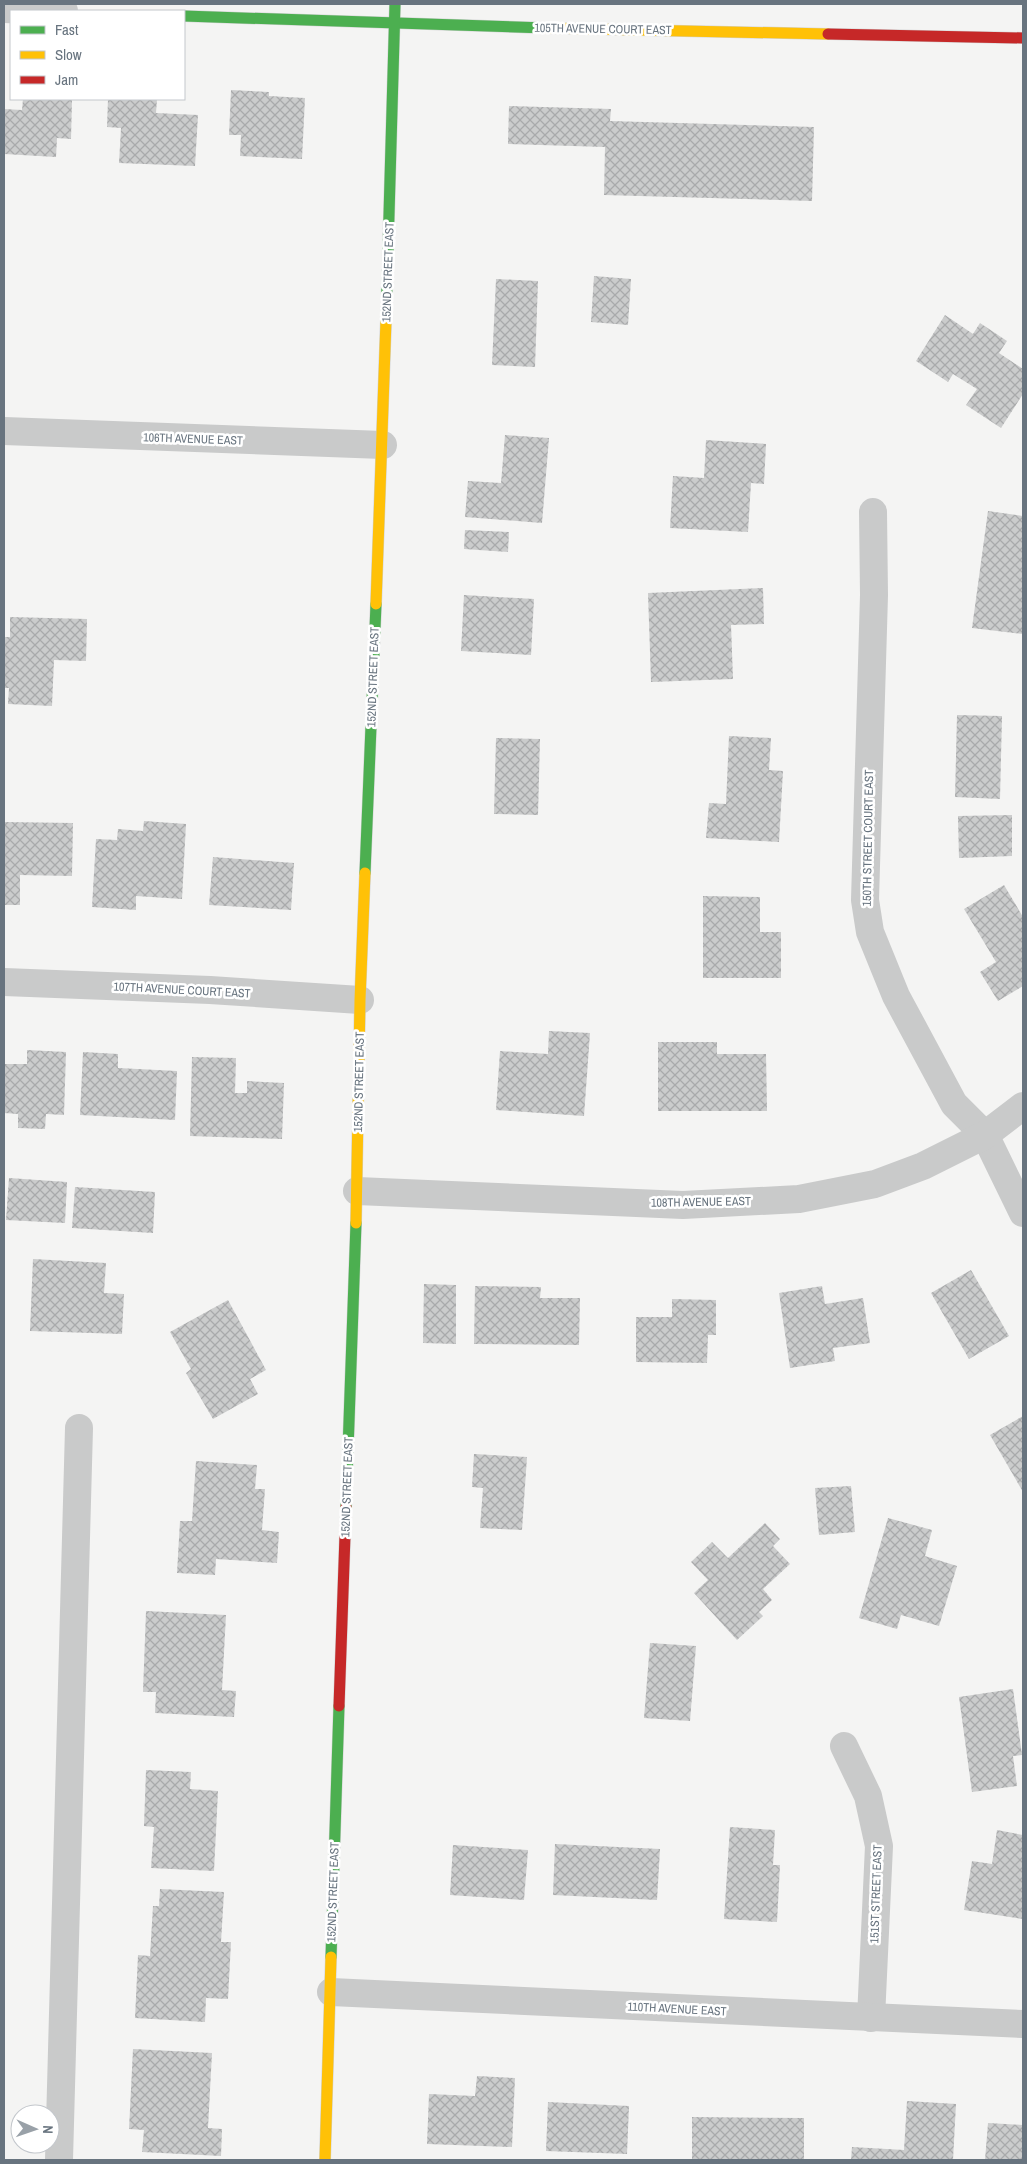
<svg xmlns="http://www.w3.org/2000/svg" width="1027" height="2164" viewBox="0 0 1027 2164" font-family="'Archivo Narrow',sans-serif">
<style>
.building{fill:url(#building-cross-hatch)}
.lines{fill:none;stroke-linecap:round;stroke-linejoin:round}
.fast-casing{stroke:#d1d2d2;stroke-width:12}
.slow-casing{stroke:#d1d2d2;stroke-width:12}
.jam-casing{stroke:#d1d2d2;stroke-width:12}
.street{stroke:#c9caca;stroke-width:28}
.fast{stroke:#4caf50;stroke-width:11}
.slow{stroke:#ffc107;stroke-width:11}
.jam{stroke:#c62828;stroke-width:11}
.labels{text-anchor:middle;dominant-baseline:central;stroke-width:5;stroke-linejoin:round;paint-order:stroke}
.street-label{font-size:12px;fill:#68747f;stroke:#fff}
</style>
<defs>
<pattern id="building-cross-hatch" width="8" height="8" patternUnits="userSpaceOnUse" patternTransform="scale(1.25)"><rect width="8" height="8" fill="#cbcccc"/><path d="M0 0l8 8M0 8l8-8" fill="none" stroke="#a9aaab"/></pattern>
</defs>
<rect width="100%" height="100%" fill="#f4f4f3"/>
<g class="building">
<polygon points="231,90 269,92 269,96 305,98 302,159 240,156 241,135 229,135"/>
<polygon points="23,99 72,99 71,139 57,138 56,157 4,154 4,109 22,110"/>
<polygon points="108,99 157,99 156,113 198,115 195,166 119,163 121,128 107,127"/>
<polygon points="509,106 611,109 610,121 814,127 812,201 604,195 605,147 508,144"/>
<polygon points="594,276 631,279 628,325 591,322"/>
<polygon points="496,279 538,281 535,367 492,365"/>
<polygon points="945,315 973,334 980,323 1007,341 999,353 1023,369 1023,394 1001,428 966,405 977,389 953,374 948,382 916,361"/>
<polygon points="505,435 549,438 542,523 465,517 468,481 501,483"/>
<polygon points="706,440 766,444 764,484 751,483 748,532 670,528 673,476 704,478"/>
<polygon points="988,511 1023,516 1023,634 972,628"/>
<polygon points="465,530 509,532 508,552 464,549"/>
<polygon points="763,588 764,624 731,625 733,679 651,682 648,593"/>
<polygon points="464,595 534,599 531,655 461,651"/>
<polygon points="10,617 87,619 86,661 54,660 52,706 8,704 9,688 4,688 4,637 10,637"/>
<polygon points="957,715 1002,716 1000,799 955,797"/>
<polygon points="729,736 771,738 769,770 783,771 779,842 706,838 709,803 726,804"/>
<polygon points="496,738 540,739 538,815 494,814"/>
<polygon points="1012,815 1012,856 959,858 958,816"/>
<polygon points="144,821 186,824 182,899 136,896 136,910 92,907 96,839 117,840 118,829 143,831"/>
<polygon points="4,822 73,823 72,876 20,875 20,905 4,905"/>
<polygon points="213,857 294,863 291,910 209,905"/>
<polygon points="1004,885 1023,917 1023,986 998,1001 980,972 996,962 964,909"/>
<polygon points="703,896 760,897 760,932 781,932 781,978 703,978"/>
<polygon points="549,1031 590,1033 584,1116 496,1110 500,1051 548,1054"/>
<polygon points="658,1042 717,1042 717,1054 766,1054 767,1111 658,1111"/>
<polygon points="27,1050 66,1052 64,1115 46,1114 45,1129 18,1128 18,1114 4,1113 4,1064 27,1064"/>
<polygon points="83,1052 118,1054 118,1068 177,1071 175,1120 80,1115"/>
<polygon points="192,1057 236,1058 235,1093 247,1093 247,1081 284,1083 282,1139 190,1136"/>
<polygon points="9,1178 67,1182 65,1223 6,1220"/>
<polygon points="75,1187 155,1192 153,1233 72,1228"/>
<polygon points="33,1259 106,1263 104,1293 124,1294 122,1334 30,1331"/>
<polygon points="971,1270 1009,1336 969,1359 931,1293"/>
<polygon points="424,1284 456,1285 456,1344 423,1343"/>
<polygon points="475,1286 541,1287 540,1298 580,1298 579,1345 474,1344"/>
<polygon points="822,1286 825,1304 863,1298 870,1343 833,1348 835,1361 790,1368 779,1293"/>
<polygon points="672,1299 716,1300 716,1335 708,1335 707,1363 636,1362 636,1317 672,1317"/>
<polygon points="228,1300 266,1370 250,1379 258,1394 213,1419 186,1373 191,1369 170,1332"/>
<polygon points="1023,1416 1023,1492 990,1435"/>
<polygon points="474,1454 527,1457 522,1530 480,1528 483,1488 472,1487"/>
<polygon points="196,1461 257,1465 255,1489 265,1489 262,1530 279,1532 277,1563 216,1559 215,1575 177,1573 180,1521 192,1521"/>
<polygon points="851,1486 855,1532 819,1535 815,1488"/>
<polygon points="888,1518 932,1530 925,1556 957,1566 939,1626 901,1615 897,1629 859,1618"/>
<polygon points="765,1523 780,1539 773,1546 790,1564 763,1589 772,1600 759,1612 763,1616 737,1640 694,1593 708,1580 691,1562 712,1542 728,1558"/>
<polygon points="146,1611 226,1615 222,1690 236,1691 234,1717 155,1713 156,1692 143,1692"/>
<polygon points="650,1643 696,1646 690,1721 644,1718"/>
<polygon points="1013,1689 1022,1755 1013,1756 1017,1786 972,1792 959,1697"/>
<polygon points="146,1770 191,1772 190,1789 218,1791 214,1871 151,1868 154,1827 144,1826"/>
<polygon points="730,1827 775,1830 773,1865 780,1865 777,1922 724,1919"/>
<polygon points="997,1830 1023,1835 1023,1919 964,1910 972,1861 992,1864"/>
<polygon points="555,1844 660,1849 657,1900 553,1895"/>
<polygon points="453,1845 528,1850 524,1900 450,1895"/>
<polygon points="160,1889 224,1892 221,1942 231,1942 228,1999 206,1998 205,2022 135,2018 138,1955 150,1956 153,1906 159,1906"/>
<polygon points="133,2049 212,2053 208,2128 222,2129 221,2156 142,2152 144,2130 129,2129"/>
<polygon points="477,2076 515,2078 512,2147 427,2144 429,2094 475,2096"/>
<polygon points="907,2101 956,2104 953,2160 851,2160 852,2147 904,2150"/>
<polygon points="548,2102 629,2106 627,2154 546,2151"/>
<polygon points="692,2117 804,2118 804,2160 692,2160"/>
<polygon points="988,2123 1023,2125 1023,2160 985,2160"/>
</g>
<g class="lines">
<defs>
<g id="fast">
<polyline points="184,16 546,28"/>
<polyline points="386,320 395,4"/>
<polyline points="365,873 376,604"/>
<polyline points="346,1507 356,1223"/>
<polyline points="331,1957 339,1706"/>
</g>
<g id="slow">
<polyline points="546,28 828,34"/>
<polyline points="376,604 386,320"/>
<polyline points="356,1223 360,1000 365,873"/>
<polyline points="325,2160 331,1957"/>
</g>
<g id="jam">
<polyline points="828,34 1023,38"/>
<polyline points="339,1706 346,1507"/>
</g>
</defs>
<use href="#fast" class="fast-casing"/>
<use href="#slow" class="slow-casing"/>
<use href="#jam" class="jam-casing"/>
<g class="street">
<polyline points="4,9 64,11"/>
<polyline points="4,431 383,445"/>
<polyline points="873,512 874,595 865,900 870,932 896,996 954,1104 985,1135 1023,1213"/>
<polyline points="4,982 210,990 360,1000"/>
<polyline points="357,1191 683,1205 799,1199 875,1184 923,1166 985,1135 1023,1106"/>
<polyline points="844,1746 868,1796 879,1846 871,2018"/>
<polyline points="331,1992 1023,2024"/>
<polyline points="59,2160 79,1428"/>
</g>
<use href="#fast" class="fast"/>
<use href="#slow" class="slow"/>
<use href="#jam" class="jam"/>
</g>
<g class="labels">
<g class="street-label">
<text transform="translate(603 29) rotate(1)">105TH AVENUE COURT EAST</text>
<text transform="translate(388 272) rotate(-88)">152ND STREET EAST</text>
<text transform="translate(193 439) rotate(2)">106TH AVENUE EAST</text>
<text transform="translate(373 677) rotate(-88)">152ND STREET EAST</text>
<text transform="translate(868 838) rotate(-89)">150TH STREET COURT EAST</text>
<text transform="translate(182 990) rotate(3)">107TH AVENUE COURT EAST</text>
<text transform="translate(359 1082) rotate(-89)">152ND STREET EAST</text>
<text transform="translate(701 1202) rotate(-1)">108TH AVENUE EAST</text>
<text transform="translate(347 1487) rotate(-88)">152ND STREET EAST</text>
<text transform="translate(333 1892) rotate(-88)">152ND STREET EAST</text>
<text transform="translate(876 1894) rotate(-88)">151ST STREET EAST</text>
<text transform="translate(677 2009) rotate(3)">110TH AVENUE EAST</text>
</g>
</g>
<rect width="1027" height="2164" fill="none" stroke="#68747f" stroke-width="10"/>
<rect x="10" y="10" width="175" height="90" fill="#ffffff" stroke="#c3c7cc"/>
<rect x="20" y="26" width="25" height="8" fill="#4caf50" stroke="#c3c7cc"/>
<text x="55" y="35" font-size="15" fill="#68747f">Fast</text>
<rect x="20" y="51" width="25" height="8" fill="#ffc107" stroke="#c3c7cc"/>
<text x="55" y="60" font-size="15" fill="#68747f">Slow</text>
<rect x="20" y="76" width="25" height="8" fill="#c62828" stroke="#c3c7cc"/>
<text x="55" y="85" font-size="15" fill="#68747f">Jam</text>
<g transform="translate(35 2129) rotate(92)"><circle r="24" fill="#ffffff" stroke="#c3c7cc"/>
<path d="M0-4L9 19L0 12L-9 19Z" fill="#99a1a8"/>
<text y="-8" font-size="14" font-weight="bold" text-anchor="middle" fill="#68747f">N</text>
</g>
</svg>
